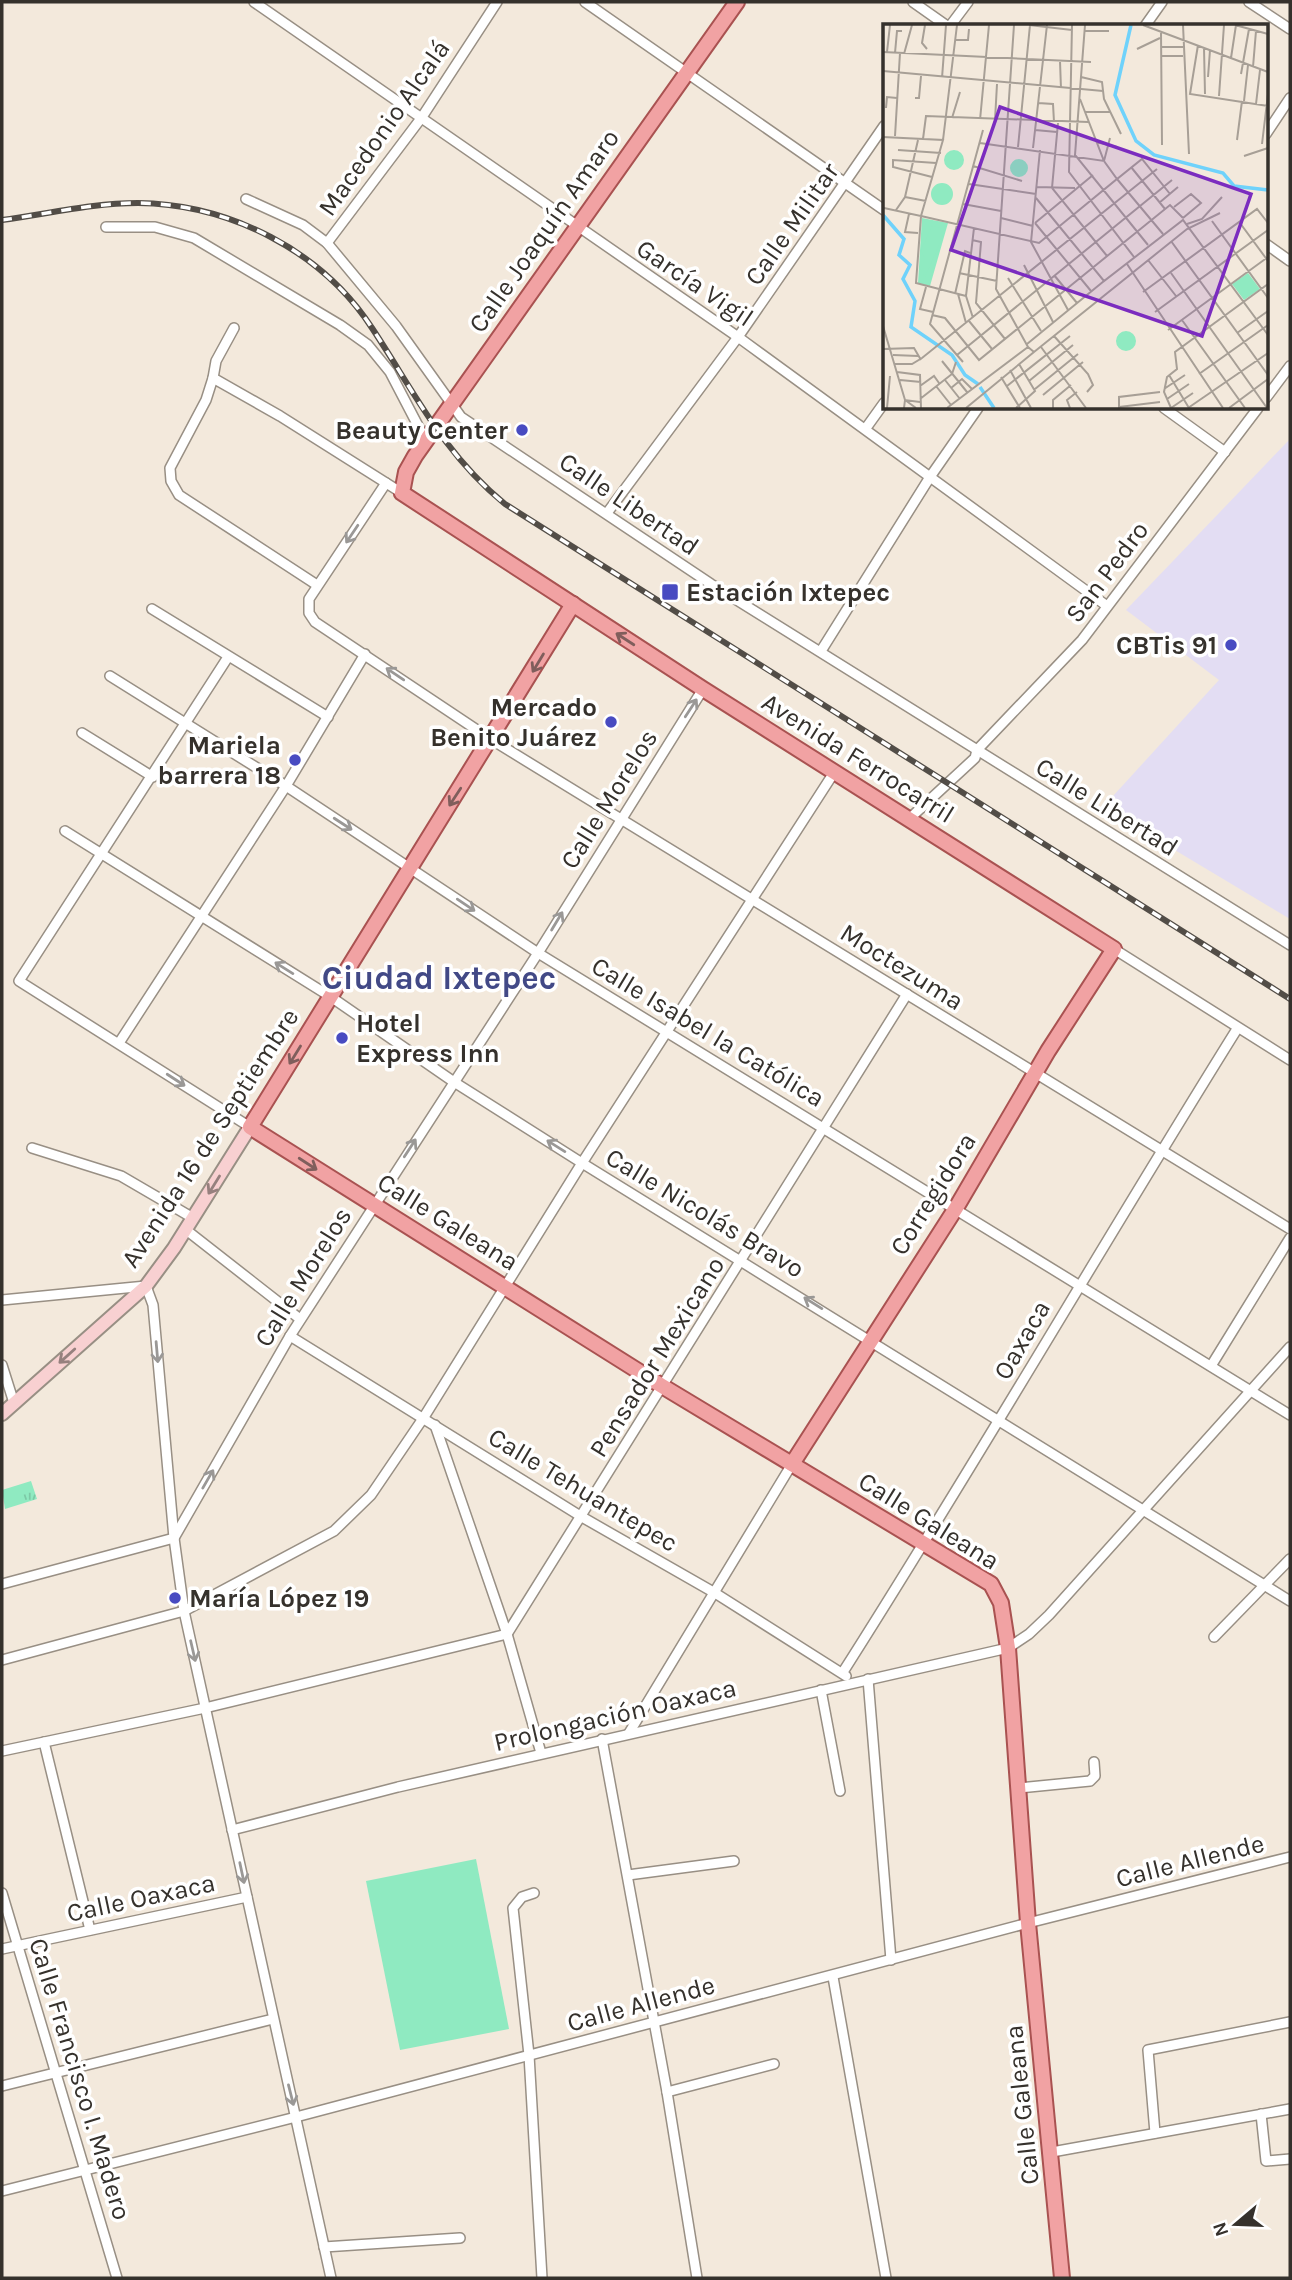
<svg xmlns="http://www.w3.org/2000/svg" width="1292" height="2280" viewBox="0 0 1292 2280" font-family="Karla,sans-serif">
<style>
.education{fill:#e3ddf3}
.park{fill:url(#park-tufts)}
.pitch{fill:#8feac1}
.lines{fill:none;stroke-linecap:round;stroke-linejoin:round}
.street-casing{stroke:#988f84;stroke-width:12}
.secondary-casing{stroke:#988f84;stroke-width:16}
.primary-casing{stroke:#a95251;stroke-width:18}
.street{stroke:#fff;stroke-width:9}
.secondary{stroke:#f8d0d1;stroke-width:12}
.primary{stroke:#f1a2a3;stroke-width:14}
.rail-casing{stroke:#524d47;stroke-width:6}
.rail{stroke:#fff;stroke-width:3.5;stroke-dasharray:10;stroke-linecap:butt}
.oneway{stroke:#9a9896}
.oneway2{stroke:#805e5c}
.oneway3{stroke:#96807e}
.poi-dot{fill:#484bc1;stroke:#fff;stroke-width:2.5}
.labels{text-anchor:middle;dominant-baseline:central;stroke-width:7;stroke-linejoin:round;paint-order:stroke}
.street-label{font-size:26px;fill:#35312c;stroke:#fff}
.poi-label{font-size:26px;font-weight:bold;fill:#35312c;stroke:#fff;text-anchor:end}
.district-label{font-size:33px;font-weight:bold;fill:#424986;stroke:#fff}
.inset-river{fill:none;stroke:#6fd2fb;stroke-width:3.5}
.inset-road{fill:none;stroke:#a79f96;stroke-width:2}
.view{fill:#7b2cbf;fill-opacity:0.15;stroke:#7b2cbf;stroke-width:3.5}
.inset-edge{fill:none;stroke:#35312c;stroke-width:3.5}
</style>
<defs>
<pattern id="park-tufts" width="24" height="20" patternUnits="userSpaceOnUse" patternTransform="scale(1.75)"><rect width="24" height="20" fill="#8feac1"/><path d="M3 7l-1-3M5 7V3M7 7l1-3M15 17l-1-3M17 17v-4M19 17l1-3" fill="none" stroke="#7cc9a6"/></pattern>
</defs>
<rect width="100%" height="100%" fill="#f3e9dc"/>
<polygon class="education" points="1290,439 1290,919 1103,807 1219,680 1126,610"/>
<polygon class="park" points="31,1481 37,1499 5,1509 2,1490"/>
<polygon class="pitch" points="476,1859 509,2029 400,2050 366,1881"/>
<g class="lines">
<defs>
<g id="street">
<polyline points="254,2 738,337 1107,606"/>
<polyline points="585,2 884,210"/>
<polyline points="913,2 947,26"/>
<polyline points="1249,2 1290,29"/>
<polyline points="950,26 968,2"/>
<polyline points="1145,26 1162,2"/>
<polyline points="1266,134 1290,98"/>
<polyline points="246,199 303,225 327,243 396,326 461,417 711,584 1290,945"/>
<polyline points="106,227 155,227 194,238 340,325 368,345 390,372 426,441"/>
<polyline points="327,243 422,117 497,2"/>
<polyline points="1266,244 1290,261"/>
<polyline points="213,378 216,361 234,328"/>
<polyline points="1266,398 1290,366"/>
<polyline points="1164,408 1225,452"/>
<polyline points="866,428 884,403"/>
<polyline points="386,483 309,599 309,613 315,622 492,740 1290,1229"/>
<polyline points="607,513 738,337 884,126"/>
<polyline points="317,585 179,495 171,481 170,468 206,400 213,378 280,416 402,493"/>
<polyline points="152,609 328,717"/>
<polyline points="821,651 930,477 978,408"/>
<polyline points="228,657 19,981 250,1127"/>
<polyline points="110,676 286,786 538,953 1290,1415"/>
<polyline points="82,733 153,777"/>
<polyline points="909,819 975,758 977,750 1082,640 1258,408"/>
<polyline points="65,831 331,997 454,1082 582,1163 1290,1601"/>
<polyline points="1114,949 1290,1060"/>
<polyline points="119,1043 286,786 365,654"/>
<polyline points="32,1148 121,1176 193,1218"/>
<polyline points="185,1229 300,1319"/>
<polyline points="2,1300 146,1286 153,1305 174,1538 184,1611 331,2278"/>
<polyline points="290,1336 582,1517 715,1593 846,1676"/>
<polyline points="2,1365 14,1403"/>
<polyline points="1211,1366 1290,1238"/>
<polyline points="435,1425 507,1634 541,1753"/>
<polyline points="2,1584 174,1538 290,1336 538,953 703,689"/>
<polyline points="1214,1637 1290,1559"/>
<polyline points="2,1660 184,1611 334,1531 371,1495 424,1417 582,1163 835,771"/>
<path d="M843,1672C978,1460 1104,1242 1237,1029"/>
<polyline points="868,1679 891,1960"/>
<polyline points="821,1690 840,1791"/>
<polyline points="629,1733 792,1464"/>
<polyline points="602,1739 667,2092 697,2278"/>
<polyline points="44,1742 90,1930"/>
<polyline points="2,1751 205,1708 507,1634 907,994"/>
<polyline points="1019,1788 1090,1781 1095,1776 1094,1762"/>
<polyline points="232,1830 398,1787 1008,1648 1029,1634 1049,1615 1290,1347"/>
<polyline points="628,1875 734,1861"/>
<polyline points="2,1893 117,2278"/>
<polyline points="534,1893 522,1897 513,1908 529,2055 542,2278"/>
<polyline points="2,1949 247,1897"/>
<polyline points="833,1977 886,2278"/>
<polyline points="2,2086 273,2019"/>
<polyline points="667,2092 774,2064"/>
<polyline points="1261,2114 1266,2161 1290,2159"/>
<polyline points="1155,2133 1148,2050 1290,2022"/>
<polyline points="1052,2152 1290,2109"/>
<polyline points="2,2191 296,2117 1028,1923 1290,1857"/>
<polyline points="324,2247 460,2238"/>
</g>
<polyline id="secondary" points="2,1414 146,1286 174,1248 250,1127"/>
<g id="primary">
<polyline points="737,2 415,456 406,472 402,493 703,689 1114,949 1048,1051 956,1208 792,1464"/>
<polyline points="573,604 250,1127 662,1386 991,1584 1001,1603 1008,1648 1028,1923 1062,2278"/>
</g>
</defs>
<use href="#street" class="street-casing"/>
<use href="#secondary" class="secondary-casing"/>
<use href="#primary" class="primary-casing"/>
<use href="#street" class="street"/>
<use href="#secondary" class="secondary"/>
<use href="#primary" class="primary"/>
<defs>
<path id="rail" d="M2,220C47,214 93,203 138,203C230,204 322,251 372,328C415,393 443,453 505,504L1290,999"/>
</defs>
<use href="#rail" class="rail-casing"/>
<use href="#rail" class="rail"/>
</g>
<defs><path id="oneway-shaft" d="M-6 0H5M1.5-3L5.5 0L1.5 3" fill="none" stroke-width="1.6" stroke-linecap="round" stroke-linejoin="round" transform="scale(1.75)"/></defs>
<g class="oneway">
<use href="#oneway-shaft" transform="translate(352 534) rotate(124)"/>
<use href="#oneway-shaft" transform="translate(395 674) rotate(-146)"/>
<use href="#oneway-shaft" transform="translate(691 708) rotate(-57)"/>
<use href="#oneway-shaft" transform="translate(343 824) rotate(33)"/>
<use href="#oneway-shaft" transform="translate(466 905) rotate(34)"/>
<use href="#oneway-shaft" transform="translate(557 921) rotate(-59)"/>
<use href="#oneway-shaft" transform="translate(284 968) rotate(-148)"/>
<use href="#oneway-shaft" transform="translate(176 1080) rotate(33)"/>
<use href="#oneway-shaft" transform="translate(556 1146) rotate(-148)"/>
<use href="#oneway-shaft" transform="translate(410 1148) rotate(-57)"/>
<use href="#oneway-shaft" transform="translate(813 1303) rotate(-148)"/>
<use href="#oneway-shaft" transform="translate(157 1352) rotate(85)"/>
<use href="#oneway-shaft" transform="translate(208 1479) rotate(-60)"/>
<use href="#oneway-shaft" transform="translate(193 1651) rotate(77)"/>
<use href="#oneway-shaft" transform="translate(242 1873) rotate(78)"/>
<use href="#oneway-shaft" transform="translate(291 2095) rotate(76)"/>
</g>
<g class="oneway2">
<use href="#oneway-shaft" transform="translate(625 639) rotate(-147)"/>
<use href="#oneway-shaft" transform="translate(538 663) rotate(121)"/>
<use href="#oneway-shaft" transform="translate(455 797) rotate(123)"/>
<use href="#oneway-shaft" transform="translate(295 1055) rotate(122)"/>
<use href="#oneway-shaft" transform="translate(308 1164) rotate(33)"/>
</g>
<g class="oneway3">
<use href="#oneway-shaft" transform="translate(214 1185) rotate(122)"/>
<use href="#oneway-shaft" transform="translate(67 1356) rotate(138)"/>
</g>
<g class="poi-dot">
<circle cx="522" cy="430" r="7"/>
<rect x="661" y="583" width="18" height="18" rx="3.5"/>
<circle cx="1231" cy="645" r="7"/>
<circle cx="611" cy="722" r="7"/>
<circle cx="295" cy="760" r="7"/>
<circle cx="342" cy="1038" r="7"/>
<circle cx="175" cy="1598" r="7"/>
</g>
<g class="labels">
<g class="street-label">
<text transform="translate(384 128) rotate(-55)">Macedonio Alcalá</text>
<text transform="translate(792 224) rotate(-55)">Calle Militar</text>
<text transform="translate(544 231) rotate(-55)">Calle Joaquín Amaro</text>
<text transform="translate(695 283) rotate(34)">García Vigil</text>
<text transform="translate(629 504) rotate(34)">Calle Libertad</text>
<text transform="translate(1107 572) rotate(-53)">San Pedro</text>
<text transform="translate(858 758) rotate(32)">Avenida Ferrocarril</text>
<text transform="translate(609 799) rotate(-58)">Calle Morelos</text>
<text transform="translate(1107 807) rotate(32)">Calle Libertad</text>
<text transform="translate(902 967) rotate(32)">Moctezuma</text>
<text transform="translate(708 1032) rotate(31)">Calle Isabel la Católica</text>
<text transform="translate(210 1138) rotate(-57)">Avenida 16 de Septiembre</text>
<text transform="translate(933 1194) rotate(-58)">Corregidora</text>
<text transform="translate(705 1213) rotate(31)">Calle Nicolás Bravo</text>
<text transform="translate(448 1222) rotate(32)">Calle Galeana</text>
<text transform="translate(303 1277) rotate(-58)">Calle Morelos</text>
<text transform="translate(1022 1340) rotate(-60)">Oaxaca</text>
<text transform="translate(657 1357) rotate(-58)">Pensador Mexicano</text>
<text transform="translate(583 1490) rotate(31)">Calle Tehuantepec</text>
<text transform="translate(929 1521) rotate(32)">Calle Galeana</text>
<text transform="translate(615 1715) rotate(-13)">Prolongación Oaxaca</text>
<text transform="translate(1190 1861) rotate(-14)">Calle Allende</text>
<text transform="translate(141 1898) rotate(-12)">Calle Oaxaca</text>
<text transform="translate(641 2004) rotate(-15)">Calle Allende</text>
<text transform="translate(80 2079) rotate(73)">Calle Francisco I. Madero</text>
<text transform="translate(1022 2105) rotate(-96)">Calle Galeana</text>
</g>
<g class="poi-label">
<text x="508" y="430">Beauty Center</text>
<text x="686" y="592" text-anchor="start">Estación Ixtepec</text>
<text x="1217" y="645">CBTis 91</text>
<text x="597" y="707">Mercado<tspan x="597" dy="30">Benito Juárez</tspan></text>
<text x="281" y="745">Mariela<tspan x="281" dy="30">barrera 18</tspan></text>
<text x="356" y="1023" text-anchor="start">Hotel<tspan x="356" dy="30">Express Inn</tspan></text>
<text x="189" y="1598" text-anchor="start">María López 19</text>
</g>
<g class="district-label">
<text x="439" y="978">Ciudad Ixtepec</text>
</g>
</g>
<g transform="translate(883 24)">
<rect width="385" height="385" fill="#f3e9dc"/>
<path d="M39,194L65,199L47,262L35,259ZM365,249L377,265L361,276L349,260Z" fill="#8feac1"/>
<path d="M61 136a10 10 0 1 1 20 0a10 10 0 1 1-20 0ZM127 144a9 9 0 1 1 18 0a9 9 0 1 1-18 0ZM48 170a11 11 0 1 1 22 0a11 11 0 1 1-22 0ZM49,202L57,204L60,212L42,253L37,245L42,235L38,226ZM233 317a10 10 0 1 1 20 0a10 10 0 1 1-20 0Z" fill="#8feac1"/>
<path class="inset-river" d="M248,1L232,71L253,117L271,131L340,149L351,162L385,166M0,191L21,215L16,231L27,241L20,255L32,277L28,303L69,331L82,351L95,360M97,363L111,384"/>
<path class="inset-road" d="M42,1L39,19L44,25M131,1L113,265L145,323M146,1L189,6M189,1L186,148L251,233M202,1L192,131L265,221M260,1L385,48M300,1L306,130M352,1L385,10M202,7H226M278,9L279,121M72,16H85L86,5M315,21L307,70L385,82M278,23H300M321,24L322,70M254,25L277,14M0,28L208,38M4,28L7,1M12,29L14,7H19M21,30L29,1M278,32H300M348,34L353,1M177,37L178,65M370,43L373,7M0,47L220,67M358,50L366,5M198,53L219,58L221,75L238,110M325,53L327,26M59,54L63,1M336,72L341,1M32,74H36L38,52M197,75L221,137L234,155L259,135L287,170M361,77L365,41M155,79L170,80L171,98M373,80L377,46M3,84L4,73L14,74M201,88H227M69,94L77,68M97,96L106,1M112,96L114,60M175,99L169,164L224,232M152,106L174,108M12,112L17,29M0,113L60,116L38,192L156,219L234,155L280,210M40,115L43,92L205,98M60,116L74,1M354,116L359,77M213,118L234,123M97,119L221,137L227,114M379,120L385,70M135,123L147,1M150,124L164,1M15,126L58,129M157,126L148,218L185,286M361,132L385,124M90,142L139,157M248,143L282,185M49,153L10,143V136L53,139M86,160L153,170M154,163L192,164M22,173L43,177M153,174L176,202M276,179L295,163M80,180L118,187M291,183L308,170L318,179L300,194M1,184L38,192L33,259L83,272M13,186L22,173L35,116M26,190L22,208L35,209M118,194L150,202M329,197L385,274M152,199L208,267M152,199L210,151M357,199L385,237M304,200L319,195L339,173M176,202L221,257L300,196L385,311M89,216L98,218L93,279L122,315M288,217L385,351M265,236L293,272M244,240L340,384M141,241L170,298M76,249L114,257M288,249L384,384M171,251L194,279M125,254L158,307M43,263L37,285L50,288M260,268L374,185L385,199M72,270L82,227L87,229M75,270L83,299M272,288L385,206M49,291L62,294L96,336L287,181L300,194M90,294L83,272L91,204M299,296L362,384M86,297L109,325M0,302L22,376L33,384M285,306L385,233M354,309L385,287M171,312L205,350L210,361L204,368M144,320L221,257M145,323L151,328L304,205L337,189M158,323L203,384M0,325L31,324L38,336M10,331L35,332M74,331L289,156M59,337L84,368M80,338L47,300L100,106M12,340H29L39,334L274,145M127,346L148,384M14,348L37,351L38,384M316,350L385,301M286,351L306,384M118,353L137,384M17,356L38,358M62,356L77,375M146,357L190,321M37,362L51,352L56,359M53,362L68,381M124,362L187,312M68,364L79,355L89,365M152,365L195,330M281,365L302,351M160,371L200,338M37,375L69,350L73,338M284,375L306,360M236,383L277,378M4,384L7,352M21,384L22,376L37,378M64,384L145,323M83,384L151,328M133,384L152,367L136,340M170,384V376L188,361M187,384L184,376L194,368M236,384V373L277,368M288,384L281,368L284,353L294,345L292,328L385,260M288,384L310,369M305,384L385,329M346,384L385,355"/>
<path class="view" d="M117,83L368,170L319,312L68,226Z"/>
<rect width="385" height="385" class="inset-edge"/>
</g>
<rect width="1292" height="2280" fill="none" stroke="#35312c" stroke-width="7"/>
<g transform="translate(1236 2224) rotate(251)" stroke="#ffffff" stroke-width="5" paint-order="stroke">
<path d="M0-5L12 26L0 18L-12 26Z" fill="#35312c"/>
<text y="-10" font-size="19" font-weight="bold" text-anchor="middle" fill="#35312c">N</text>
</g>
</svg>
